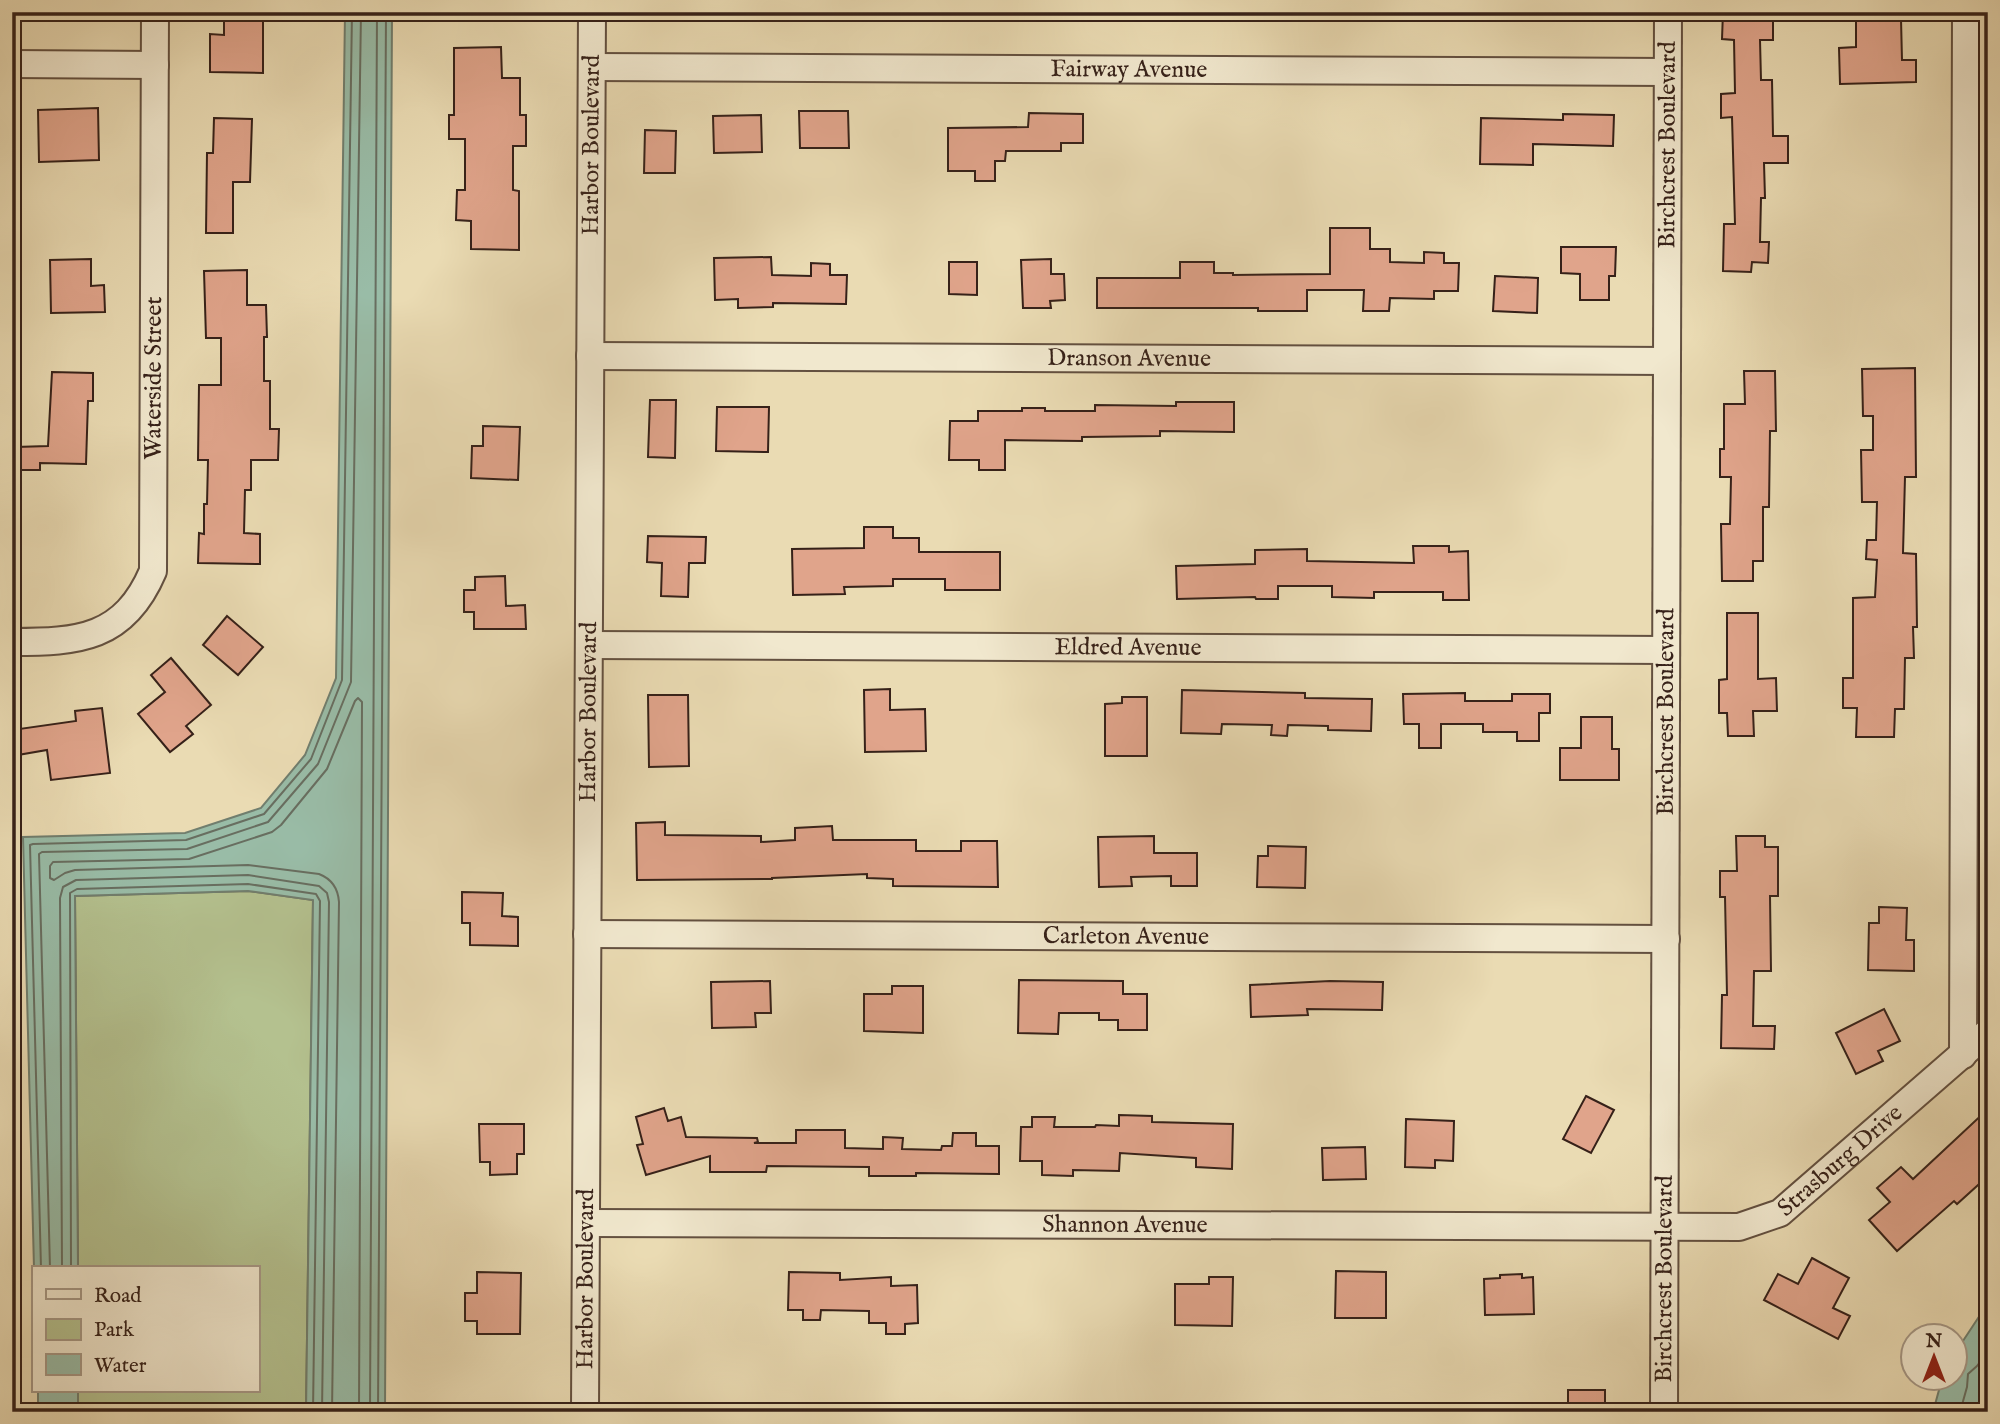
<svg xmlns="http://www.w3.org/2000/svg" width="2000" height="1424" viewBox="0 0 2000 1424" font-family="'IM FELL English',serif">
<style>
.green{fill:#b4c18f;stroke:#757154;stroke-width:2}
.water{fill:#99bca7;stroke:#717e6e;stroke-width:2}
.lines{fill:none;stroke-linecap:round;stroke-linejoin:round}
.shore{stroke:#686e60;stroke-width:2}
.building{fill:#e0a48b;stroke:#362119;stroke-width:2}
.minor-casing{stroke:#635040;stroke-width:30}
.minor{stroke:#f1e8ce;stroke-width:26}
.labels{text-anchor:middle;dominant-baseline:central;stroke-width:5;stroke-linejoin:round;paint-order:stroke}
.street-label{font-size:24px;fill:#362119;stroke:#f1e8ce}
</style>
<rect width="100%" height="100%" fill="#eadbb3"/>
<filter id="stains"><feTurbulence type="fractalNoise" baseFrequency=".00286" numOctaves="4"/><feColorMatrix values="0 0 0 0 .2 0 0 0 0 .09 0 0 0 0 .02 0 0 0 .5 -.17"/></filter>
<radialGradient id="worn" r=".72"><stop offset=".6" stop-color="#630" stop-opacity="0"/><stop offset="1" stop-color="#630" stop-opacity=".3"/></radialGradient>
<polygon class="green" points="248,891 313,900 306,1412 78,1412 78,1391 257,1391 257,1268 78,1268 75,896"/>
<g class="water">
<polygon points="345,12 392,12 385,1412 306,1412 313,900 248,891 75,896 78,1268 34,1268 23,837 185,833 261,808 305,755 336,678"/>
<polygon points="1988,1303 1988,1412 1933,1412 1942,1379 1954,1378 1955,1353"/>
<rect x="38" y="1391" width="40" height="21"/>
</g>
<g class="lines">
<g class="shore">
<polyline points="41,1268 30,845 33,844 186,840 264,814 311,759 342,680 352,12"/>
<polyline points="50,1268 39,854 42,852 187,849 268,822 318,764 351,682 361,12"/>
<polyline points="62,1268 60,898 63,887 76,880 248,875 319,886 327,893 329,902 322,1412"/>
<polyline points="71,1268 70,893 77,889 248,884 316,894 320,901 313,1412"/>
<path d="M332,1412L339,902C338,888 332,879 319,874L248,865L75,870L65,873L54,880L50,878V866L53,862L189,859L272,832L281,825L327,769L355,701L358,698L362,702L359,1412"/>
<polyline points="370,1412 377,12"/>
<polyline points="378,1412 386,12"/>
<polyline points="1960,1412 1967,1387 1968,1374 1977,1366 1988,1351"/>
</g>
</g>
<g class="building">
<polygon points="224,12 263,12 263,73 210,72 210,34 224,35"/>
<polygon points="1723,12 1773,12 1773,40 1760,40 1761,80 1772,80 1773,136 1788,136 1788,163 1764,163 1765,198 1761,198 1760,242 1769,242 1768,263 1752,262 1751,272 1723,271 1724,224 1735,224 1732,117 1721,118 1721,94 1735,93 1734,40 1722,39"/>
<polygon points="1901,19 1902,60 1916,60 1916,82 1840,84 1839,48 1856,47 1856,20"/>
<polygon points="501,47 502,78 520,78 520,115 526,115 526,146 513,146 513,190 519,191 519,250 471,249 471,221 456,220 457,190 465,190 465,139 449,139 449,115 454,115 454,48"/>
<polygon points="98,108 99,160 39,162 38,110"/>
<polygon points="799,111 848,111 849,148 800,148"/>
<polygon points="1029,113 1083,114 1083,143 1061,143 1061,151 1006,151 1005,161 995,161 995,181 975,181 975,171 948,171 948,128 1028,127"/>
<polygon points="1563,114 1614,115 1613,146 1533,144 1533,165 1480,164 1481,118 1563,120"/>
<polygon points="761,115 762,152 714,153 713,116"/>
<polygon points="214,118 252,119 250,182 233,182 233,233 206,233 207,153 213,153"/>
<polygon points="645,130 676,131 675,173 644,173"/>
<polygon points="1330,228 1370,228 1370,249 1390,249 1390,262 1424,263 1424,252 1444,253 1444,263 1459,263 1458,291 1434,291 1434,299 1390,298 1389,311 1363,311 1364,290 1307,290 1307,311 1258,311 1258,308 1097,308 1097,278 1180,278 1180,262 1214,262 1214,273 1233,273 1233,275 1330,274"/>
<polygon points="1561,247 1616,247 1615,276 1609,276 1609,300 1580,300 1580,274 1561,273"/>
<polygon points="771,257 772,275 811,276 811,263 830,264 830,275 847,275 846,304 773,303 773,307 738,308 738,299 715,300 714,258"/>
<polygon points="91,259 91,286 104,285 105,312 51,313 50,260"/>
<polygon points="1051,259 1051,274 1064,274 1065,300 1050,301 1051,308 1023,308 1021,260"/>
<polygon points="949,262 977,262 977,295 949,294"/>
<polygon points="247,270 247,305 266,305 267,337 264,337 264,381 270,381 270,429 279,429 278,460 251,460 251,490 245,490 244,533 260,534 260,564 198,563 199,533 204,534 204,504 207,504 208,460 198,460 199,385 221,385 221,338 206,338 204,271"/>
<polygon points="1495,276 1538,278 1537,313 1493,311"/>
<polygon points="1915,368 1916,477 1905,477 1903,553 1916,554 1917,627 1913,627 1914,658 1905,658 1904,709 1895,709 1894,737 1856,737 1857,708 1843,708 1843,678 1853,678 1853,598 1875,597 1877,560 1866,559 1867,540 1876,540 1877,502 1862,502 1861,450 1873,450 1873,416 1863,416 1862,369"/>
<polygon points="1744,371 1775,371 1776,431 1770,431 1769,507 1763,507 1763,561 1753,561 1753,581 1722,581 1721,524 1730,524 1731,477 1720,477 1720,449 1724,449 1724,404 1745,404"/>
<polygon points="52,372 93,373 93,401 88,401 86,464 40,463 40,470 16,470 16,447 48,446"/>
<polygon points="650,400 676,400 675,458 648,457"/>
<polygon points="1176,402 1234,402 1234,432 1160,431 1160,436 1082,437 1082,441 1005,440 1005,470 979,470 979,460 949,460 950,421 978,421 978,411 1022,411 1022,408 1045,408 1045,411 1095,411 1095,405 1176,406"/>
<polygon points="717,407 769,407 768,452 716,451"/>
<polygon points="483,426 520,427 518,480 471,478 472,446 483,446"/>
<polygon points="864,527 893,527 893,538 919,538 919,552 1000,552 1000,590 945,590 945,579 893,579 893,586 844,587 845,594 793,595 792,549 864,548"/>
<polygon points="648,536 706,537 705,563 689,563 688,597 661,596 662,563 647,562"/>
<polygon points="1413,546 1449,546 1449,552 1468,551 1469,600 1443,600 1443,592 1374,592 1374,598 1332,597 1332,586 1278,586 1278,599 1256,599 1255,597 1177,599 1176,566 1255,564 1255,550 1307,549 1307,561 1414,563"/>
<polygon points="505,576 506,606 525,605 526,629 474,629 474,612 464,612 464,590 475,590 475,577"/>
<polygon points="1727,613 1758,613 1758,679 1776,678 1777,711 1753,711 1754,736 1728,736 1727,713 1719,713 1719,680 1727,679"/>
<polygon points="227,616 263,647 238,675 203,645"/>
<polygon points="171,658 211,705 186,726 193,734 170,752 138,714 165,692 151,675"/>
<polygon points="890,689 890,710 925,709 926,751 865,752 864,690"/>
<polygon points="1182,690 1305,693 1305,698 1372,699 1371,731 1328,730 1328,726 1288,725 1287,736 1271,735 1272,725 1222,724 1221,734 1181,733"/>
<polygon points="1465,693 1465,701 1512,701 1512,694 1550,694 1550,713 1539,713 1539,741 1517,741 1517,732 1483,732 1483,724 1441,724 1441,748 1419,748 1419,724 1404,724 1403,694"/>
<polygon points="648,695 688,695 689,766 649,767"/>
<polygon points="1122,697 1147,697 1147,756 1105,756 1105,704 1122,703"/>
<polygon points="102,708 110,773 51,780 47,750 12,756 12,730 76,721 75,711"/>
<polygon points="1581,717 1612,717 1612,749 1619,749 1619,780 1560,780 1560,748 1581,748"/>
<polygon points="665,822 665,835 761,836 761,842 795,840 795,828 832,826 833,840 916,840 916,851 961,851 961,841 997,841 998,887 893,886 893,879 867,878 867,874 772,878 772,879 637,880 636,823"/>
<polygon points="1154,836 1154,853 1197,853 1197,886 1171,886 1171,876 1131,877 1132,886 1099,887 1098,837"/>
<polygon points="1736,836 1765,836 1765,847 1778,847 1778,896 1770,896 1771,971 1754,971 1753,1026 1775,1026 1774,1049 1721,1048 1722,995 1727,995 1725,897 1720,897 1720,871 1737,871"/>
<polygon points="1268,846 1306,847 1305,888 1257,887 1258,856 1268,856"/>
<polygon points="462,892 503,893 502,916 518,917 518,946 470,945 470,923 462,923"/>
<polygon points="1879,907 1907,908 1906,940 1914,940 1914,971 1868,970 1869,923 1879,923"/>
<polygon points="1019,980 1123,981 1123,994 1147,994 1147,1030 1118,1030 1118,1020 1099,1020 1099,1013 1059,1013 1058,1034 1018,1033"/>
<polygon points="770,981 771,1013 755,1013 756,1027 712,1028 711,982"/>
<polygon points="1330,981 1383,982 1382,1010 1307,1009 1308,1015 1251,1017 1250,985"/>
<polygon points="892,986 923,986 923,1033 864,1031 864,994 892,994"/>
<polygon points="1884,1009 1900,1041 1878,1051 1883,1061 1856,1074 1836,1033"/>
<polygon points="1586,1096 1614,1110 1591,1153 1563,1139"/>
<polygon points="664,1108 668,1121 681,1117 686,1137 757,1138 758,1142 754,1143 796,1143 796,1130 845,1130 845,1148 883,1149 883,1137 903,1138 902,1149 941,1150 942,1146 952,1146 953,1133 976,1133 976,1146 999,1146 999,1174 916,1173 916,1176 869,1176 869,1167 767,1166 766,1172 710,1172 710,1156 646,1175 637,1145 643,1144 636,1117"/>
<polygon points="1988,1109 1988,1176 1957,1204 1954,1201 1897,1251 1869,1220 1890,1202 1877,1188 1901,1167 1913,1179"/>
<polygon points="1119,1115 1152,1116 1152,1122 1233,1124 1232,1169 1196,1167 1196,1158 1120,1153 1119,1171 1073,1170 1073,1176 1042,1175 1042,1161 1020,1161 1021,1127 1032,1127 1032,1117 1055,1117 1054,1127 1095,1127 1096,1125 1119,1126"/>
<polygon points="1406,1119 1454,1121 1453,1161 1435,1160 1435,1168 1405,1167"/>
<polygon points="479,1124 524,1124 524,1154 517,1154 517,1174 490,1175 490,1162 480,1162"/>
<polygon points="1365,1147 1366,1179 1323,1180 1322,1148"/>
<polygon points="1812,1258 1849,1278 1833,1308 1850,1316 1838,1339 1764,1300 1778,1274 1798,1284"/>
<polygon points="1336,1271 1386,1272 1386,1318 1335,1318"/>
<polygon points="477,1272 521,1273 520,1334 477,1334 477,1321 465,1321 465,1293 477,1293"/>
<polygon points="789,1272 840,1273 840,1280 891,1277 891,1286 917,1285 918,1323 905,1324 905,1334 886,1334 886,1323 869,1323 869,1311 821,1310 820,1320 803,1320 803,1310 788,1310"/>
<polygon points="1522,1274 1522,1278 1533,1277 1534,1314 1485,1315 1484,1279 1500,1278 1500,1275"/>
<polygon points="1209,1277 1233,1277 1232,1326 1175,1325 1175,1284 1209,1284"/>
<rect x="1568" y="1390" width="37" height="22"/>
</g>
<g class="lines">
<defs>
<g id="minor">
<polyline points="12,64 155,65"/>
<path id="s1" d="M592,67L1667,72"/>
<path id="s2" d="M590,356L1667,361"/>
<path id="s3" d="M12,642C79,642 124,639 153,571L155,12"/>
<path id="s4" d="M589,645L1666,650"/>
<path id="s5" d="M587,934L1666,939"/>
<polyline points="1963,1055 1966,12"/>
<path id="s6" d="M586,1223L1739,1227L1780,1213L1988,1032"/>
<path id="s7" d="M585,1412L592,12"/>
<path id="s8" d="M1664,1412L1668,12"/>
</g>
</defs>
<use href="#minor" class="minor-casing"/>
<use href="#minor" class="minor"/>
</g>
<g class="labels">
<g class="street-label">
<text stroke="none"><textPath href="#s1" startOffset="537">Fairway Avenue</textPath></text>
<text stroke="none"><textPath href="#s7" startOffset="1267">Harbor Boulevard</textPath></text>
<text stroke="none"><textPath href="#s8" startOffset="1267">Birchcrest Boulevard</textPath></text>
<text stroke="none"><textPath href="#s2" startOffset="539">Dranson Avenue</textPath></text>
<text stroke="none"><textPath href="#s3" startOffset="364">Waterside Street</textPath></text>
<text stroke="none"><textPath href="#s4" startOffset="539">Eldred Avenue</textPath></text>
<text stroke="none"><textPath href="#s7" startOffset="700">Harbor Boulevard</textPath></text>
<text stroke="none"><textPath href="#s8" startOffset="700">Birchcrest Boulevard</textPath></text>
<text stroke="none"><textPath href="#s5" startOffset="539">Carleton Avenue</textPath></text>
<text stroke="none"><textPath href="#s6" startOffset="1276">Strasburg Drive</textPath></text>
<text stroke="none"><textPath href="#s6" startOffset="539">Shannon Avenue</textPath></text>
<text stroke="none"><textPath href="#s7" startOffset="133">Harbor Boulevard</textPath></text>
<text stroke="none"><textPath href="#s8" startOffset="133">Birchcrest Boulevard</textPath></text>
</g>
</g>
<rect width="2000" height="1424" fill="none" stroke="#eadbb3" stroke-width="42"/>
<rect x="14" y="14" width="1972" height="1396" fill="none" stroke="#362119" stroke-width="3.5"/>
<rect x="21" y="21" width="1958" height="1382" fill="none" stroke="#362119" stroke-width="2"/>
<rect x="32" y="1266" width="228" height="126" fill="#f1e8ce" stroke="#a69886" stroke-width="2"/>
<rect x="46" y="1289" width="35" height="10" fill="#f1e8ce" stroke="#a69886" stroke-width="2"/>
<text x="94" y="1302" font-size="21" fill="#362119">Road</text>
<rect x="46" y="1319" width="35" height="21" fill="#b4c18f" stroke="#a69886" stroke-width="2"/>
<text x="94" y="1336" font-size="21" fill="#362119">Park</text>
<rect x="46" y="1354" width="35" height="21" fill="#99bca7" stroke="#a69886" stroke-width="2"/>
<text x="94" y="1372" font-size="21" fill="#362119">Water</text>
<g transform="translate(1934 1357)"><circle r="33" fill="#f1e8ce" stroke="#a69886" stroke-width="2"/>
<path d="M0-5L12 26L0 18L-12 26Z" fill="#8f2418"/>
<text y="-10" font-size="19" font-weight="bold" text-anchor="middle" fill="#362119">N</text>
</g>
<rect width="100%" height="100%" filter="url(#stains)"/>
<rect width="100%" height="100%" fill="url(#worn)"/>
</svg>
